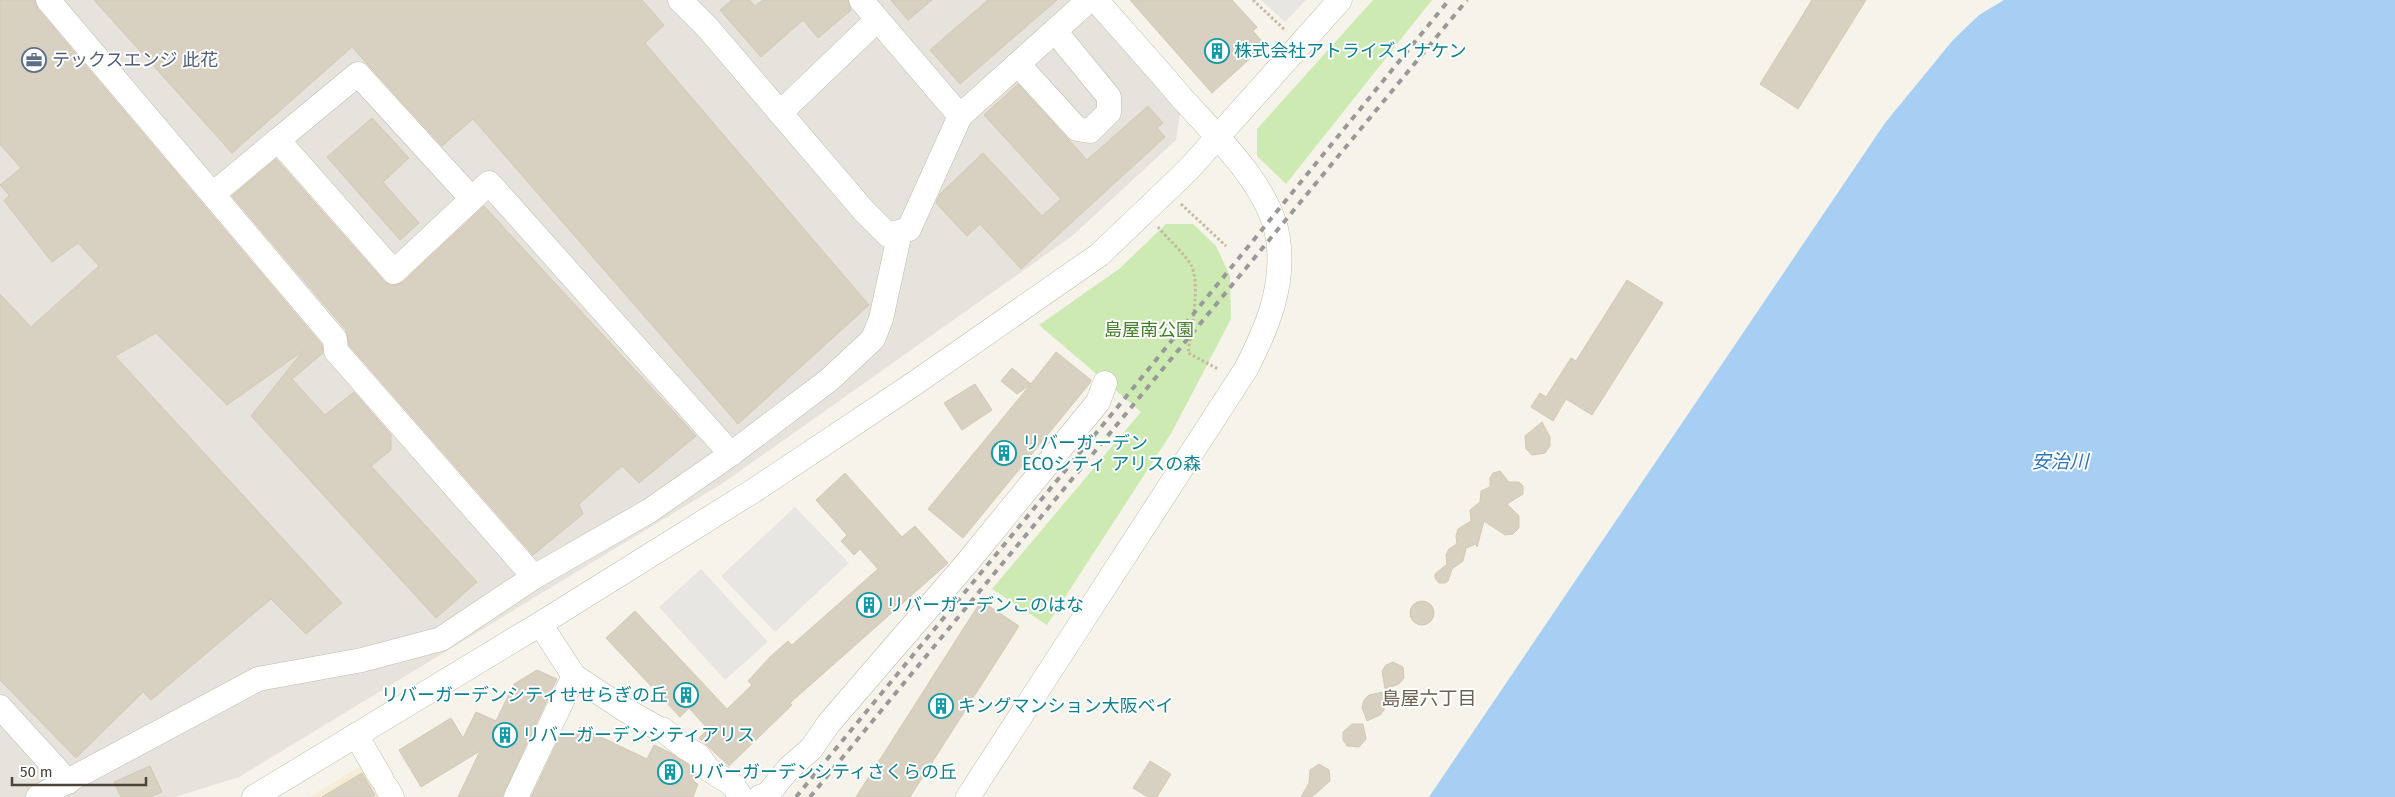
<svg xmlns="http://www.w3.org/2000/svg" width="2395" height="797" viewBox="0 0 2395 797" font-family="'Fira Sans','Noto Sans JP',sans-serif">
<style>
.commercial{fill:#f7ecd6}
.industrial{fill:#e6e2dc}
.green{fill:#ceeab3}
.parking{fill:#e7e6e2}
.water{fill:#a7cef3}
.building{fill:#d8d0c0;stroke:#d3c9b3}
.lines{fill:none;stroke-linecap:round;stroke-linejoin:round}
.minor-casing{stroke:#c2bcad;stroke-width:25}
.path{stroke:#c4b99e;stroke-width:3;stroke-dasharray:2.5 2.5;stroke-linecap:butt}
.minor{stroke:#fff;stroke-width:24}
.rail{stroke:#999;stroke-width:4;stroke-dasharray:6 6;stroke-linecap:butt}
.labels{text-anchor:middle;dominant-baseline:central;stroke-width:4;stroke-linejoin:round;paint-order:stroke}
.culture-label{font-size:18px;fill:#0d838f;stroke:#fff;text-anchor:start}
.service-label{font-size:18px;fill:#4e5e75;stroke:#fff;text-anchor:start}
.park-label{font-size:18px;fill:#437f29;stroke:#fff}
.water-label{font-size:19px;font-style:italic;fill:#2d75ba;stroke:#fff}
.neighbourhood-label{font-size:19px;fill:#6d634f;stroke:#fff}
</style>
<rect width="100%" height="100%" fill="#f6f3eb"/>
<polygon class="commercial" points="378,756 404,797 309,797"/>
<polygon class="industrial" points="0,0 1080,0 1180,114 1176,140 1072,236 723,483 239,777 175,797 0,797"/>
<g class="green">
<polygon points="1373,0 1432,0 1286,184 1257,156 1257,129"/>
<polygon points="1166,224 1193,224 1216,246 1230,276 1231,319 1172,432 1047,625 992,589 1141,412 1039,325 1119,269"/>
</g>
<g class="parking">
<polygon points="1261,0 1306,0 1285,22"/>
<polygon points="795,507 849,563 775,632 721,576"/>
<polygon points="701,569 768,642 725,680 659,607"/>
</g>
<polygon class="water" points="2004,0 2395,0 2395,797 1429,797 1885,123 1953,40 1979,15"/>
<g class="building">
<polygon points="0,0 35,0 38,9 322,345 323,353 292,379 325,415 354,392 391,435 391,450 371,466 477,582 436,618 251,416 303,351 227,405 156,333 115,356 342,603 306,634 271,599 151,700 143,692 76,758 0,680 0,294 31,327 99,266 78,243 52,262 4,201 9,195 0,185 21,168 0,144"/>
<polygon points="94,0 642,0 664,25 645,43 869,305 738,424 473,119 442,146 352,47 232,153"/>
<polygon points="732,0 750,0 755,6 763,0 848,0 851,10 818,38 803,20 761,57 720,10"/>
<polygon points="891,0 932,0 908,20"/>
<polygon points="988,0 1057,0 960,84 930,50"/>
<polygon points="1130,0 1232,0 1257,27 1253,31 1265,45 1212,93"/>
<polygon points="1812,0 1866,0 1798,109 1760,84"/>
<polygon points="1018,84 1087,160 1148,106 1163,123 1157,128 1165,137 1021,269 980,224 967,236 936,203 940,194 983,153 1042,216 1061,199 984,115"/>
<polygon points="372,118 409,158 383,182 419,223 400,240 327,157"/>
<polygon points="276,159 384,281 390,285 397,285 403,282 484,206 696,436 639,483 622,466 579,504 583,514 533,555 349,345 346,330 232,196"/>
<polygon points="1627,280 1663,303 1592,415 1566,399 1553,421 1531,407 1540,393 1546,397 1571,358 1576,361"/>
<polygon points="1056,352 1091,380 1090,383 963,538 928,509 1030,385 1017,394 1001,381 1012,368 1031,384"/>
<polygon points="975,384 992,410 962,430 944,403"/>
<polygon points="1542,422 1550,437 1550,446 1545,453 1532,455 1526,449 1525,436"/>
<polygon points="1500,471 1509,482 1519,482 1523,486 1523,494 1507,504 1519,516 1519,528 1513,534 1505,535 1484,521 1477,547 1476,544 1466,548 1463,561 1452,569 1448,581 1445,583 1439,583 1435,578 1435,574 1447,564 1446,555 1449,549 1457,544 1456,536 1458,529 1471,521 1470,510 1480,502 1481,491 1490,487 1490,478 1493,473"/>
<polygon points="845,473 902,537 915,526 948,563 790,703 792,705 729,766 699,738 708,729 689,708 680,717 606,638 635,611 727,709 752,685 748,681 770,657 788,641 792,645 878,569 860,549 854,555 841,541 847,535 816,500"/>
<polygon points="981,601 1019,626 910,797 856,797"/>
<circle cx="1422" cy="613" r="12"/>
<polygon points="1393,662 1403,667 1404,678 1399,684 1385,689 1382,671 1386,665"/>
<polygon points="537,670 557,679 502,797 458,797 480,751 421,787 399,750 451,718 463,738 476,712 496,721 514,684"/>
<polygon points="1383,692 1384,710 1380,715 1367,721 1362,707 1364,700 1369,695"/>
<polygon points="1352,724 1363,724 1366,739 1359,747 1347,746 1343,740 1343,732"/>
<polygon points="580,727 647,759 654,745 671,753 689,765 696,776 694,782 698,784 693,797 531,797 562,732 574,738"/>
<polygon points="1150,761 1171,774 1157,797 1148,797 1133,788"/>
<polygon points="1319,764 1329,770 1330,781 1312,797 1301,797 1309,783 1310,770"/>
<polygon points="150,766 162,792 150,797 121,797 114,782"/>
<polygon points="362,773 375,795 372,797 322,797"/>
</g>
<g class="lines">
<defs>
<g id="minor">
<polyline points="48,0 335,339 336,351 534,577"/>
<polyline points="680,0 707,27 864,211 888,235 909,229 960,116 1089,0"/>
<polyline points="861,0 960,116"/>
<polyline points="1018,64 1077,129 1090,131 1109,112 1109,97 1055,31"/>
<polyline points="780,113 877,20"/>
<polyline points="213,194 278,140"/>
<polyline points="472,199 358,74 278,140 394,272 489,183 731,454"/>
<polyline points="540,624 574,676 627,711 654,726"/>
<polyline points="0,707 68,782"/>
<polyline points="662,729 686,748 698,755 708,769 732,784 741,797"/>
<polyline points="356,735 381,778"/>
<polyline points="387,788 392,797"/>
<polyline points="38,797 258,679 362,660 441,639 534,577 649,511 731,454 829,380 873,339 881,319 900,232"/>
<polyline points="254,797 540,624 753,491 915,383 1099,255 1188,170 1340,0"/>
<polyline points="516,797 574,676"/>
<polyline points="760,797 768,794 789,768 811,749 829,723 966,564 1098,402 1105,383"/>
<path d="M968,797L1246,369C1267,328 1285,286 1278,239C1271,187 1215,135 1181,97C1153,64 1124,32 1096,0"/>
</g>
</defs>
<use href="#minor" class="minor-casing"/>
<g class="path">
<polyline points="1253,0 1286,31"/>
<polyline points="1181,204 1226,246"/>
<path d="M1158,227C1167,238 1184,253 1191,265C1201,283 1191,332 1188,353L1218,369"/>
</g>
<use href="#minor" class="minor"/>
<g class="rail">
<polyline points="796,797 1116,409 1449,0"/>
<polyline points="810,797 1467,0"/>
</g>
</g>
<defs>
<symbol id="building-ring" viewBox="-11 -11 22 22"><circle r="9.5" fill="#fff" stroke="#0f9aa8" stroke-width="1.5"/><path d="M-4-6H4V6H1V3H-1V6H-4ZM-2.5-4.3h1.7v1.8h-1.7ZM.8-4.3h1.7v1.8H.8ZM-2.5-1h1.7V.8h-1.7ZM.8-1h1.7V.8H.8Z" fill="#0f9aa8"/></symbol>
<symbol id="office-ring" viewBox="-11 -11 22 22"><circle r="9.5" fill="#fff" stroke="#5c6f8a" stroke-width="1.5"/><path d="M-6-3h4V-5.5h4V-3h4V5H-6ZM-1-4.5V-3h2v-1.5ZM-6 0V1H6V0Z" fill="#5c6f8a"/></symbol>
</defs>
<g fill-rule="evenodd">
<use href="#building-ring" x="1203" y="37" width="28" height="28"/>
<use href="#office-ring" x="20" y="46" width="28" height="28"/>
<use href="#building-ring" x="990" y="439" width="28" height="28"/>
<use href="#building-ring" x="855" y="591" width="28" height="28"/>
<use href="#building-ring" x="672" y="681" width="28" height="28"/>
<use href="#building-ring" x="927" y="692" width="28" height="28"/>
<use href="#building-ring" x="491" y="721" width="28" height="28"/>
<use href="#building-ring" x="656" y="758" width="28" height="28"/>
</g>
<g class="labels">
<g class="culture-label">
<text x="1234" y="51">株式会社アトライズイナケン</text>
<text x="1022" y="443">リバーガーデン<tspan x="1022" dy="21">ECOシティ アリスの森</tspan></text>
<text x="886" y="605">リバーガーデンこのはな</text>
<text x="668" y="695" text-anchor="end">リバーガーデンシティせせらぎの丘</text>
<text x="958" y="706">キングマンション大阪ベイ</text>
<text x="522" y="735">リバーガーデンシティアリス</text>
<text x="688" y="772">リバーガーデンシティさくらの丘</text>
</g>
<g class="service-label">
<text x="52" y="60">テックスエンジ 此花</text>
</g>
<g class="park-label">
<text x="1149" y="330">島屋南公園</text>
</g>
<g class="water-label">
<text x="2060" y="461">安治川</text>
</g>
<g class="neighbourhood-label">
<text x="1429" y="698">島屋六丁目</text>
</g>
</g>
<path d="M12 777v8h134v-8" fill="none" stroke="#4a4538" stroke-width="2.5"/>
<text x="20" y="777" font-size="15" fill="#4a4538" stroke="#ffffff" stroke-width="4" paint-order="stroke">50 m</text>
</svg>
